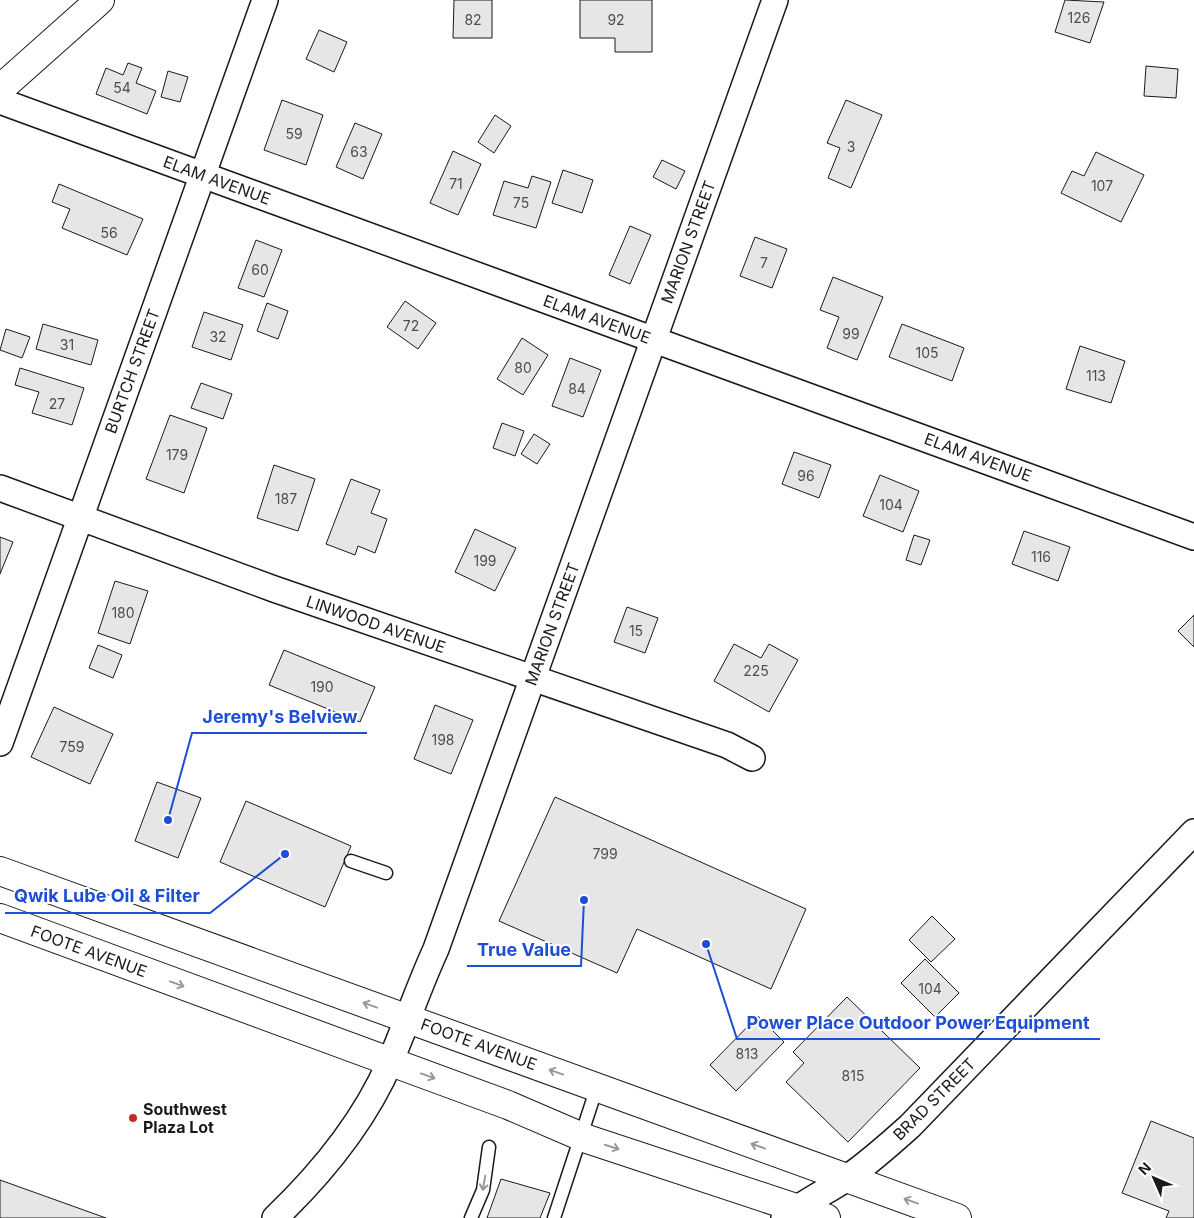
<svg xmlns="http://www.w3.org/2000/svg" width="1194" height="1218" viewBox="0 0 1194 1218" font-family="Inter,sans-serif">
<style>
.building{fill:#e6e6e6;stroke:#1a1a1a}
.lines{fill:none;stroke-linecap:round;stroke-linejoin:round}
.lane-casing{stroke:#1a1a1a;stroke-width:15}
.street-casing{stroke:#1a1a1a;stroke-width:28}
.secondary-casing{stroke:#1a1a1a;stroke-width:30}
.highway-casing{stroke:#1a1a1a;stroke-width:30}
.lane{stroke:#fff;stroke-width:12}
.street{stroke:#fff;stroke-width:25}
.secondary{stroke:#fff;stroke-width:28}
.highway{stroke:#fff;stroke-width:28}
.oneway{stroke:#989898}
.poi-dot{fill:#c62828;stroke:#fff;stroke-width:2}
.labels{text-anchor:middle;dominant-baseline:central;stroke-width:4;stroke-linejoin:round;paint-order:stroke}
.number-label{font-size:14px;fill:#4d4d4d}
.street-label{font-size:16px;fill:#1a1a1a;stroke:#fff}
.poi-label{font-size:16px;font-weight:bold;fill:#1a1a1a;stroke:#fff;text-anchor:start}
.leader{fill:none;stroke:#1d4ed8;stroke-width:2}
.callout-dot{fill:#1d4ed8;stroke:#fff;stroke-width:2}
.callout-label{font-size:18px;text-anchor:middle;font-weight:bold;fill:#1d4ed8;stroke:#fff;stroke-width:4;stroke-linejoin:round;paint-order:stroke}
</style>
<rect width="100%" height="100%" fill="#fff"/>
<g class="building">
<polygon points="454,0 492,0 492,38 453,38"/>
<polygon points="580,0 652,0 652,52 615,52 615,38 580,38"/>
<polygon points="1065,0 1104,2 1090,43 1055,32"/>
<polygon points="319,30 347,42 334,72 306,59"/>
<polygon points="128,63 142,68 136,83 156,91 147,114 96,94 106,68 123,75"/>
<polygon points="1146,66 1178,69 1176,98 1144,96"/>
<polygon points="168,71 188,77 180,102 161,97"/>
<polygon points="282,100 323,115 306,165 264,150"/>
<polygon points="846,100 882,115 851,188 828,178 840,148 827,143"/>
<polygon points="495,115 511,126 494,153 478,142"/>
<polygon points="355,123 382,134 363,179 336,167"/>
<polygon points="453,151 481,164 458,215 430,203"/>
<polygon points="1096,152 1144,175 1121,222 1061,193 1072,171 1084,176"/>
<polygon points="662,160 685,171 676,189 653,177"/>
<polygon points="563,170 593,180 582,213 552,203"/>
<polygon points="532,176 551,182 536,228 493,215 504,181 528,188"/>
<polygon points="59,184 143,219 127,255 62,228 70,209 52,202"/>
<polygon points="630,226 651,235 630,284 609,275"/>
<polygon points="755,237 787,249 772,288 740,276"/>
<polygon points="256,240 282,250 264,297 238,288"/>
<polygon points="833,277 883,297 857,360 827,348 839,317 820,310"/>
<polygon points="405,301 436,323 418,349 387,327"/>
<polygon points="267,303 288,311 278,339 257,331"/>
<polygon points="204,312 243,325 231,360 192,347"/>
<polygon points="43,324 98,340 91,365 36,349"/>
<polygon points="902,324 964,348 952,381 889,357"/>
<polygon points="6,329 30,337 22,358 0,350"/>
<polygon points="522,338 548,355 523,395 497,379"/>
<polygon points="1080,346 1125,361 1111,403 1066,389"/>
<polygon points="570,358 601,370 583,417 552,406"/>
<polygon points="20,368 84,388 72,425 32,413 39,392 15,385"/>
<polygon points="201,383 232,394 223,419 191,408"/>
<polygon points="170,415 207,428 184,493 146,479"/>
<polygon points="502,423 524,431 515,456 493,448"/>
<polygon points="534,434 550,444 537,464 521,454"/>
<polygon points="794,452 831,465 819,498 782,484"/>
<polygon points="274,465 315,479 298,531 257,518"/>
<polygon points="880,475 919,491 903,532 863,516"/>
<polygon points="351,479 380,490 371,513 387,519 375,553 358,546 355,555 326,544"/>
<polygon points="475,529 516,548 495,591 455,572"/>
<polygon points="1024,531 1070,547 1058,581 1012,564"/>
<polygon points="914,535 930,540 921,565 906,560"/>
<polygon points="0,537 13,542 0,574"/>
<polygon points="115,581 148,591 130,644 98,633"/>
<polygon points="627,607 658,618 645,653 614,642"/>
<polygon points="1194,615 1194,647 1178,631"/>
<polygon points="734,644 761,658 769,644 798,660 769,712 714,681"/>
<polygon points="98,645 122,655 113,678 89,668"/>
<polygon points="284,650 375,687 360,722 269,685"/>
<polygon points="435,705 473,720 451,774 414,759"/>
<polygon points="54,707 113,734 90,784 31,757"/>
<polygon points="157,782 201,798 178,858 135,841"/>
<polygon points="555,797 806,909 771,989 637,929 617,973 499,921"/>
<polygon points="246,801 351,846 325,907 220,862"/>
<polygon points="932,916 955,939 931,962 909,940"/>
<polygon points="925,959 959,993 935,1017 901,983"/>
<polygon points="847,997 920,1068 848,1142 786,1082 804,1063 793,1052"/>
<polygon points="758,1016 784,1042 736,1091 710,1065"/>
<polygon points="1151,1121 1194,1138 1194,1218 1166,1218 1169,1211 1122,1193"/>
<polygon points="501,1179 550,1193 540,1218 487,1218"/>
<polygon points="0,1180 106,1218 0,1218"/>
</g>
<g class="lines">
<defs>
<g id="lane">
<polyline points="351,861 386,873"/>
<polyline points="471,1218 483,1190 489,1147"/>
<polyline points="554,1218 597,1087"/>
</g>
<g id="street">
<polyline points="0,101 1194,537"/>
<polyline points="0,488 274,589 727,745 752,758"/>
<polyline points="0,743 265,0"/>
<path d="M275,1218C321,1174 364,1122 390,1062C406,1025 419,986 436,949L775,0"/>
<path d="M784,1218C804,1202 826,1192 847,1178C870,1162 890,1144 910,1126L1194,832"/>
</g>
<polyline id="secondary" points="0,89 100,0"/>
<g id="highway">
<polyline points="0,871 957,1218"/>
<polyline points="0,918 508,1105 587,1139 826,1218"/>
</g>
</defs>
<use href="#lane" class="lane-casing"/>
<use href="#street" class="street-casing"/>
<use href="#secondary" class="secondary-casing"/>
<use href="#highway" class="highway-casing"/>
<use href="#lane" class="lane"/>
<use href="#street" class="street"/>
<use href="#secondary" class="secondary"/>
<use href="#highway" class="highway"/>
</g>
<defs><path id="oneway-shaft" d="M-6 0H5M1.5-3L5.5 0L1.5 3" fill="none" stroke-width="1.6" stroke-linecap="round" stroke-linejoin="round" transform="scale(1.25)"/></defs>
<g class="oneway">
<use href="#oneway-shaft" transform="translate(177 984) rotate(20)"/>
<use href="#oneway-shaft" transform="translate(370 1005) rotate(-160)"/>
<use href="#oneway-shaft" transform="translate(556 1072) rotate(-160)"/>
<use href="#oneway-shaft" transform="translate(428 1076) rotate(20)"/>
<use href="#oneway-shaft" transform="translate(758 1146) rotate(-160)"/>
<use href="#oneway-shaft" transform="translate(612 1147) rotate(18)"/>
<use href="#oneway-shaft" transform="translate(484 1183) rotate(100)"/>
<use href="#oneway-shaft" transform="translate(911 1201) rotate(-160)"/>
</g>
<circle class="poi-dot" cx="133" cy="1118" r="5"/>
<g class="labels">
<g class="number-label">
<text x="1079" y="17">126</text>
<text x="473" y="19">82</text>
<text x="616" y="19">92</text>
<text x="122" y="87">54</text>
<text x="294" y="133">59</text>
<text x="851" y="146">3</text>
<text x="359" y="151">63</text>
<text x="456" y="183">71</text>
<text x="1102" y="185">107</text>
<text x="521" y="202">75</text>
<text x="109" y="232">56</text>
<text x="764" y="262">7</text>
<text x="260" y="269">60</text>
<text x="411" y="325">72</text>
<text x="851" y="333">99</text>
<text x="218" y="336">32</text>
<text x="67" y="344">31</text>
<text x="927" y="352">105</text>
<text x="523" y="367">80</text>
<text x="1096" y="375">113</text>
<text x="577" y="388">84</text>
<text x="57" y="403">27</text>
<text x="177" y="454">179</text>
<text x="806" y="475">96</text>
<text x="286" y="498">187</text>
<text x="891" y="504">104</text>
<text x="1041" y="556">116</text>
<text x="485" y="560">199</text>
<text x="123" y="612">180</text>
<text x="636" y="630">15</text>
<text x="756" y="670">225</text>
<text x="322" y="686">190</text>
<text x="443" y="739">198</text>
<text x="72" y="746">759</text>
<text x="605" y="853">799</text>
<text x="930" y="988">104</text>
<text x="747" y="1053">813</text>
<text x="853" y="1075">815</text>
</g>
<g class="street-label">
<text transform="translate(217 180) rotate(20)">ELAM AVENUE</text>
<text transform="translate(688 242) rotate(-70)">MARION STREET</text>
<text transform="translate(597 319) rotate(20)">ELAM AVENUE</text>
<text transform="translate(132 371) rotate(-70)">BURTCH STREET</text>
<text transform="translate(978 457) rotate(20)">ELAM AVENUE</text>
<text transform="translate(376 624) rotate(19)">LINWOOD AVENUE</text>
<text transform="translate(552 624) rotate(-70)">MARION STREET</text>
<text transform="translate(89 951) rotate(20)">FOOTE AVENUE</text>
<text transform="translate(479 1044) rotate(20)">FOOTE AVENUE</text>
<text transform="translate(934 1099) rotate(-45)">BRAD STREET</text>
</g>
<g class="poi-label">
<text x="143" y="1109">Southwest<tspan x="143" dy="18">Plaza Lot</tspan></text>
</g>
</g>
<path class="leader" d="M168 820L192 733H367M285 854L210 913H5M584 900L581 966H467M706 944L737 1039H1100"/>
<g class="callout-dot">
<circle cx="168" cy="820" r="5"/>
<circle cx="285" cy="854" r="5"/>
<circle cx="584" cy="900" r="5"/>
<circle cx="706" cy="944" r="5"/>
</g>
<g class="callout-label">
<text x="280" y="723">Jeremy's Belview</text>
<text x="107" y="902">Qwik Lube Oil &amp; Filter</text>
<text x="524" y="956">True Value</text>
<text x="918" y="1029">Power Place Outdoor Power Equipment</text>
</g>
<g transform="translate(1154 1178) rotate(315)" stroke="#ffffff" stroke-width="4" paint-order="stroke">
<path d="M0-4L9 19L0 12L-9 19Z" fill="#1a1a1a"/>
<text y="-8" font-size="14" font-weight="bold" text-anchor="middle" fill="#1a1a1a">N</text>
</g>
</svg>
